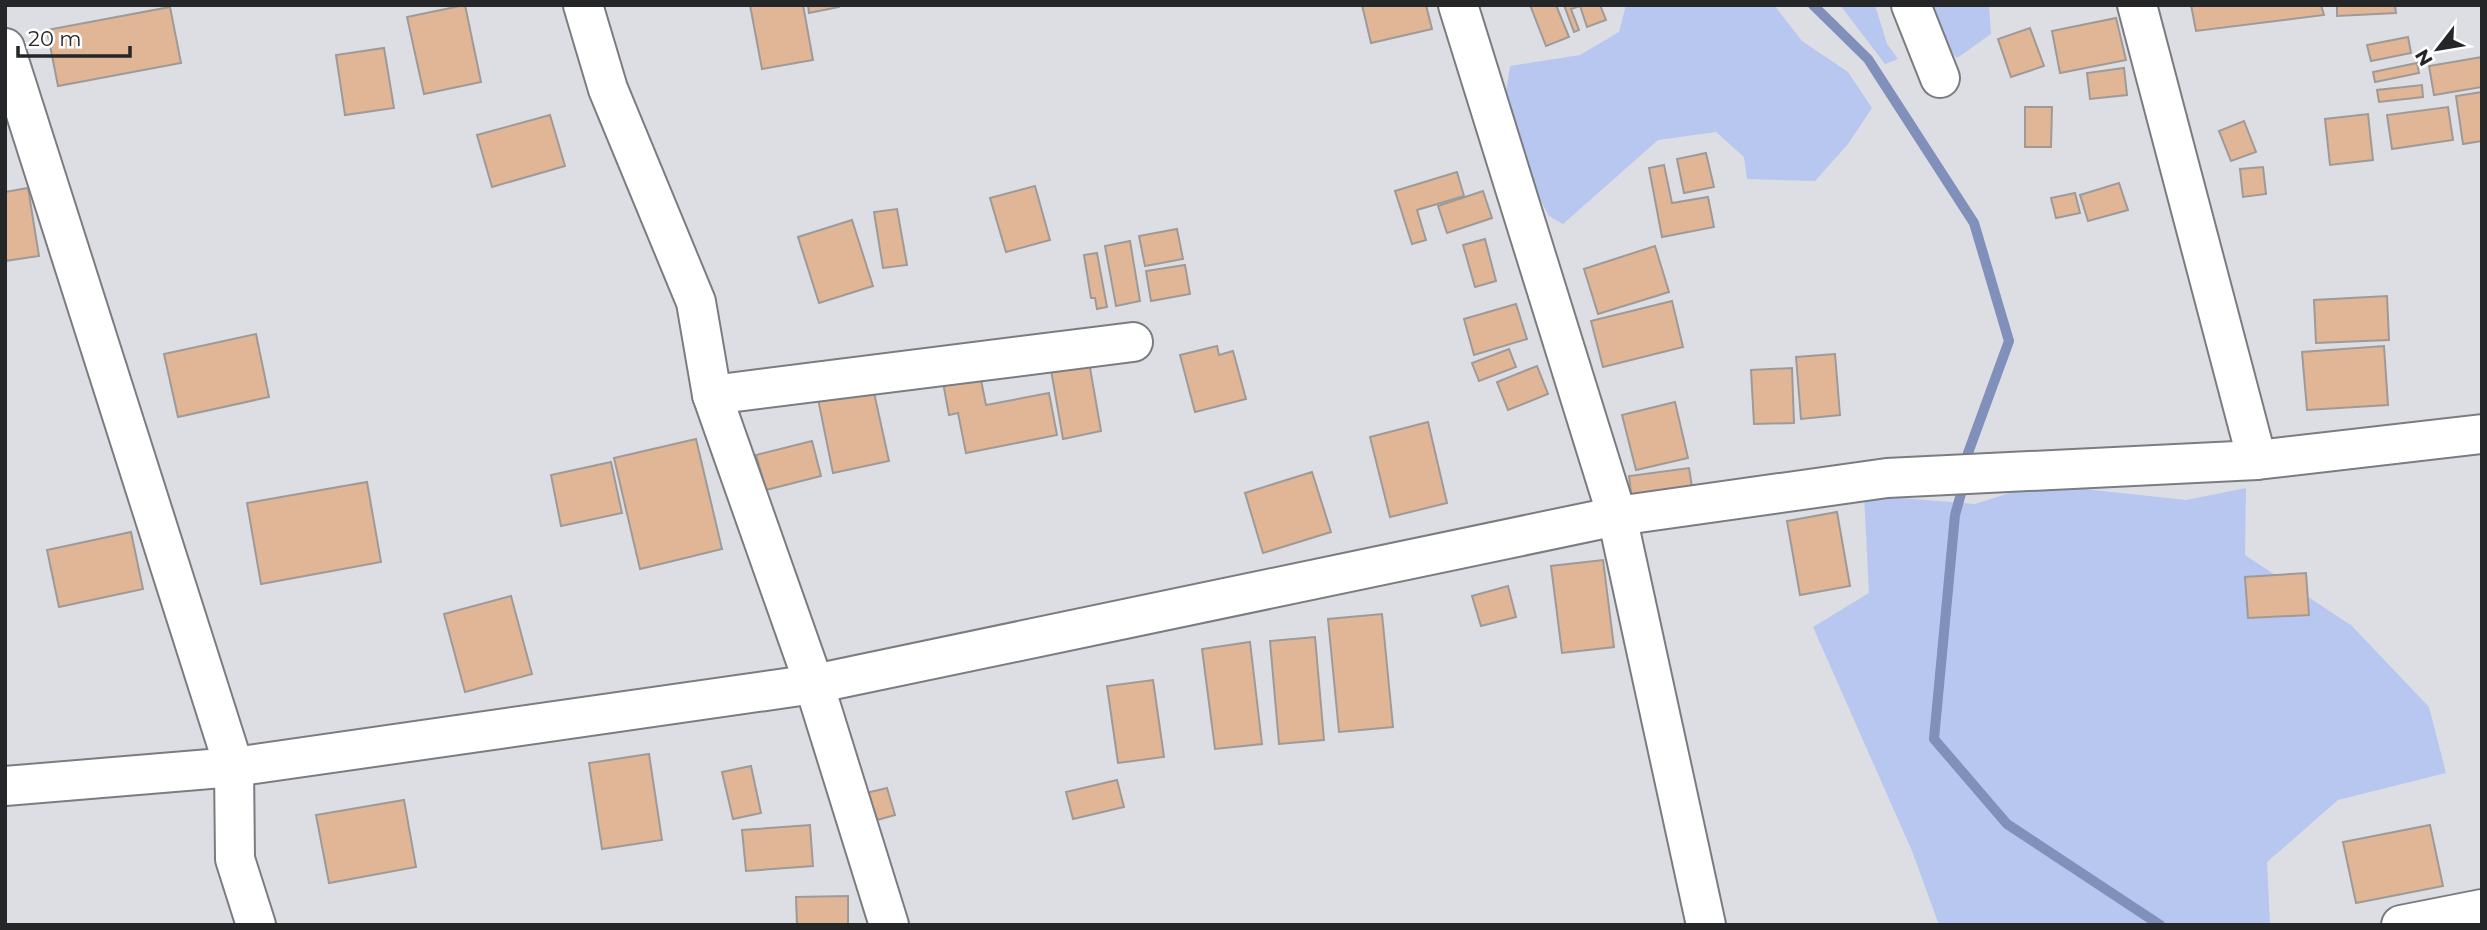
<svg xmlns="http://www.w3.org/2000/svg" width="2487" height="930" viewBox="0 0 2487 930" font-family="Montserrat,sans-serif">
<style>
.green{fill:#b7c7ef}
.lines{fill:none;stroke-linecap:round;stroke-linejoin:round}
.stream{stroke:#8190ba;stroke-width:10}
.building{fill:#e0b696;stroke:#9f9a97;stroke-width:2}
.minor-casing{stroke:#7a7c81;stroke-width:42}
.minor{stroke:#fff;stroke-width:38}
</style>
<rect width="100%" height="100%" fill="#dcdee4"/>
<g class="green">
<polygon points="1626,5 1774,5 1802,41 1848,72 1872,108 1848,144 1815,181 1747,179 1744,157 1716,132 1658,140 1563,224 1549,216 1514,151 1505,99 1510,66 1580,55 1619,32"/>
<polygon points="1840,5 1875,5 1887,44 1898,59 1885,64"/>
<polygon points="1928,5 1989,5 1991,34 1957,58 1942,41"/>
<polygon points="2038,484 2186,500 2246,488 2245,555 2352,626 2429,707 2446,773 2338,800 2267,862 2270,925 1939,925 1912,851 1813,627 1869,593 1864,495 1975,504"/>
</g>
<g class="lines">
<g class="stream">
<polyline points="1813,5 1868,59 1974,223 2009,341 1968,453"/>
<polyline points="1962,490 1955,515 1934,739 2007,824 2160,925"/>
</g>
</g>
<g class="building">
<polygon points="465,5 481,82 424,94 407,17"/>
<polygon points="750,5 803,5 813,60 762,69"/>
<polygon points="808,5 839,5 839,7 809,13"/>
<polygon points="1362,5 1426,5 1432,29 1371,43"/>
<polygon points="1530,5 1556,5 1569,37 1546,46"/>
<polygon points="1564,5 1600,5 1606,20 1587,27 1580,6 1571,9 1579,30 1574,32"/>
<polygon points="2191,5 2321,5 2324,15 2196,31"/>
<polygon points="2337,5 2395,5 2396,13 2337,16"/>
<polygon points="170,7 181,63 58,86 47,30"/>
<polygon points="2116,18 2126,60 2060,73 2052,31"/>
<polygon points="2030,28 2044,66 2011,77 1998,39"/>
<polygon points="2408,37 2411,53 2371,61 2367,45"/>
<polygon points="384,48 394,108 345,115 336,55"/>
<polygon points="2482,57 2482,87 2434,95 2429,66"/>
<polygon points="2417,63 2419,73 2375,82 2373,72"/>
<polygon points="2124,68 2127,95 2090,99 2087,73"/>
<polygon points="2422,85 2423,97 2379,102 2377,90"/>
<polygon points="2482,92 2482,141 2463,144 2456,96"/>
<polygon points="2025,107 2052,107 2051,147 2025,147"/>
<polygon points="2448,107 2453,140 2392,149 2387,115"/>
<polygon points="2368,114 2373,160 2330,165 2325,119"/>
<polygon points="550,115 565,166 492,187 477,135"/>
<polygon points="2244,121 2256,152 2231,161 2219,131"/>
<polygon points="1706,153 1714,187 1684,193 1677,159"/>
<polygon points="1664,165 1672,203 1708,197 1714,227 1662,237 1649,168"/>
<polygon points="2263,167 2266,194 2243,197 2240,169"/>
<polygon points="1457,172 1464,196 1417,210 1426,240 1412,244 1395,191"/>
<polygon points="2119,183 2128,210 2088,221 2080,195"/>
<polygon points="1035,186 1050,240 1006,252 990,198"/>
<polygon points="28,188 39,256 5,261 5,192"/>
<polygon points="1483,191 1492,218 1447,233 1438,206"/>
<polygon points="2075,193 2080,213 2056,218 2051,198"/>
<polygon points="897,209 907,265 883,268 874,212"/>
<polygon points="852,220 873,286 819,303 798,237"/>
<polygon points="1177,229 1183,259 1145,266 1139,236"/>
<polygon points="1485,239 1496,281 1475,287 1463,245"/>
<polygon points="1130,241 1140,301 1116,306 1105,246"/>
<polygon points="1655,246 1669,292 1598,314 1584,269"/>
<polygon points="1097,253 1107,307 1097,309 1095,298 1091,298 1084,255"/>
<polygon points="1185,265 1190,294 1151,301 1146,271"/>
<polygon points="2387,296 2389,340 2316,343 2314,300"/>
<polygon points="1672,301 1683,347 1603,367 1591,321"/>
<polygon points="1516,304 1527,339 1474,355 1464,319"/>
<polygon points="256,334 269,397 178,417 164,354"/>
<polygon points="1217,346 1219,355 1233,351 1246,399 1195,412 1180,355"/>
<polygon points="2384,346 2388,405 2307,410 2302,352"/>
<polygon points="1509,349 1516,367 1479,381 1472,363"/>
<polygon points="1835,354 1840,415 1801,419 1796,357"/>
<polygon points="1089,362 1101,431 1063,439 1051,370"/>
<polygon points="1537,366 1548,394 1508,410 1497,382"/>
<polygon points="1792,368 1794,423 1754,424 1751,370"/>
<polygon points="979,370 986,405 1049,393 1057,435 966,453 958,413 949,415 942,377"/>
<polygon points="873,388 889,461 833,473 818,399"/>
<polygon points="1675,402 1688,458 1636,470 1622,415"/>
<polygon points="1428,422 1447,503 1390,517 1370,437"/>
<polygon points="696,439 722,549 640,569 614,458"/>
<polygon points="812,441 821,476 766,490 756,455"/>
<polygon points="611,462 622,513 561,526 551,475"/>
<polygon points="1689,468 1693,493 1632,501 1629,476"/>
<polygon points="1312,472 1331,532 1263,553 1245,493"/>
<polygon points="367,482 381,562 261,584 247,503"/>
<polygon points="1837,512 1850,586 1800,595 1787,521"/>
<polygon points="131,532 143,589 59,607 47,550"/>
<polygon points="1603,560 1614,647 1562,653 1551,566"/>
<polygon points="2306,573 2309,615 2248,618 2245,577"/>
<polygon points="1508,586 1516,617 1481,626 1472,596"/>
<polygon points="511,596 532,674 465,692 444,614"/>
<polygon points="1382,614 1393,727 1339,732 1328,619"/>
<polygon points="1315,637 1324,740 1279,744 1270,641"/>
<polygon points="1250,642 1262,744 1215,749 1202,649"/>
<polygon points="1153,680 1164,757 1118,763 1107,686"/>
<polygon points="649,754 662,840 602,849 589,763"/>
<polygon points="751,766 761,813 733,819 722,772"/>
<polygon points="1117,780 1124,807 1073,819 1066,792"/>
<polygon points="887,788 895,815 870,822 862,794"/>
<polygon points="404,800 416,867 329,883 316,815"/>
<polygon points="810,825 813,866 746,871 742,830"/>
<polygon points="2430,825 2443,886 2356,903 2343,842"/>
<polygon points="848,896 848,925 797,925 796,897"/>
</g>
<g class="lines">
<defs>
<g id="minor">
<polyline points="583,5 608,89 696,302 712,395 814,684 889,925"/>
<polyline points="1458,5 1617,516 1706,925"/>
<polyline points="1911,5 1940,78"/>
<polyline points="2137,5 2257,460"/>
<polyline points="5,48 234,767 235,859 256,925"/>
<polyline points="712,395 1133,342"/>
<polyline points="5,786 234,767 814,684 1617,516 1887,478 2257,460 2482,434"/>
<polyline points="2401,925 2482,909"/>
</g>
</defs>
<use href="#minor" class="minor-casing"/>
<use href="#minor" class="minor"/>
</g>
<rect width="2487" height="930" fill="none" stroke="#252628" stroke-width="14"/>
<g transform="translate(2438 49) rotate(239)" stroke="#ffffff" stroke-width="5" paint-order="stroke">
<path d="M0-5L12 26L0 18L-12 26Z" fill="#252628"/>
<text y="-10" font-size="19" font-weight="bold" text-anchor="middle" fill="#252628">N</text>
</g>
<path d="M18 46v10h112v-10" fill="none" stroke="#252628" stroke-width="3.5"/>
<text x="28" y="46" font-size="21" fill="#252628" stroke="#ffffff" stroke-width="5" paint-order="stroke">20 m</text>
</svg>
